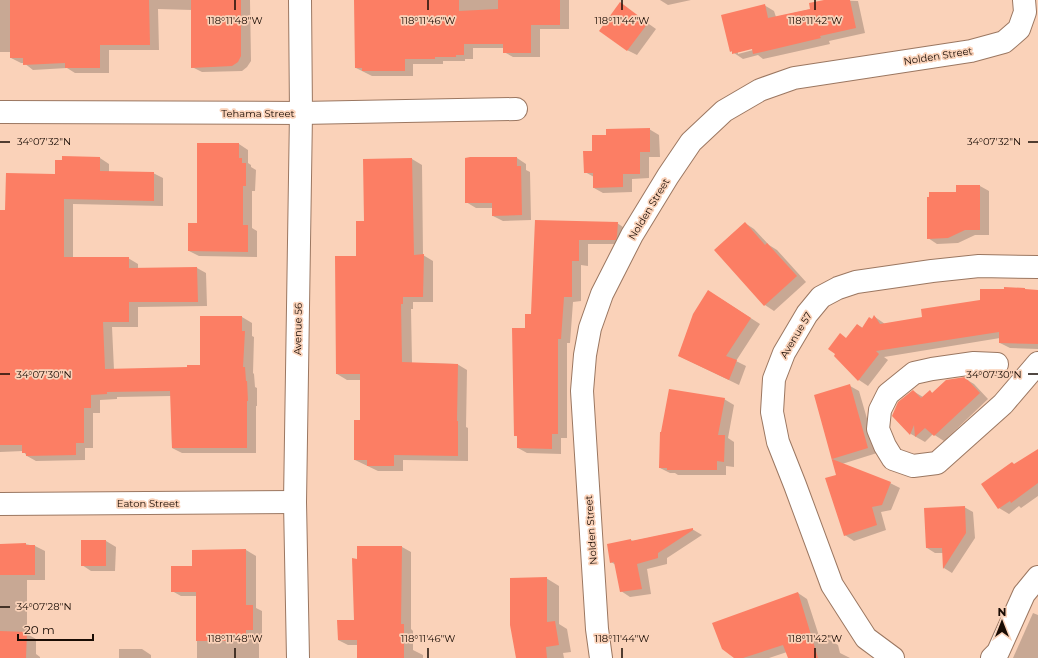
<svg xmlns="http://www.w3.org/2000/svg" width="1038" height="658" viewBox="0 0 1038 658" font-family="Montserrat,sans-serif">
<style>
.shadow{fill:#0003;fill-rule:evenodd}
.building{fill:#fc7e64}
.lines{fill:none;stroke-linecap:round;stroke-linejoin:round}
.minor-casing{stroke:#9b7761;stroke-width:24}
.minor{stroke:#fff;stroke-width:22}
.ticks{fill:none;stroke:#190c04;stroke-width:1.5}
.labels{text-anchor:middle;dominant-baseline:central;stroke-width:3.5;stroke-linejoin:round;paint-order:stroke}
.street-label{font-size:10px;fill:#190c04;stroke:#fad2b9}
.ticks-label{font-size:10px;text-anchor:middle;fill:#190c04;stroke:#fad2b9;stroke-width:3.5;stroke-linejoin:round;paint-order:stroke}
</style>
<rect width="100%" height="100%" fill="#fad2b9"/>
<g class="shadow">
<polygon points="0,0 250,0 251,61 247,67 242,71 202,72 192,67 192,10 158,9 159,50 109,50 109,73 75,73 67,68 33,70 24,63 21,63 11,58 11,52 0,52"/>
<polygon points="355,0 569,0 569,29 540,29 540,57 513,57 504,52 504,48 473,48 473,59 465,59 465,61 443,61 443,64 413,64 413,76 372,76 356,68"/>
<polygon points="660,0 691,0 668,5"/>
<path d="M828,0L858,1L865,33L829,41L830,44L763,59L758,55L743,59L731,51L764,5L774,11L776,17L811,9ZM756,47L757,49L738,54V52Z"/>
<polygon points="629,10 656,29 637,55 627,50"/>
<polygon points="649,129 659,135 660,157 649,157 649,178 632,179 632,192 603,193 594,188 594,177 585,172 593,152 608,136"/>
<polygon points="239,144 248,150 248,163 251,165 251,167 256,170 255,191 252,191 252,228 257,231 257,257 199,256 189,251 198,224"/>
<polygon points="100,158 109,164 109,172 153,173 163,178 163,206 73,204 73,258 128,258 138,264 138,268 197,268 206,273 207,306 138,307 138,327 112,327 114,370 188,368 201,366 201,317 242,317 252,323 252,336 254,337 253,373 254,374 255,387 257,388 257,406 256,406 256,453 182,453 172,448 171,396 117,397 117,399 100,400 100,413 93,413 93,448 85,448 85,460 36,461 27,456 23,451 0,452 0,211 6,211 56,175"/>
<polygon points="517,158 526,164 526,170 530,172 531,220 503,221 493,216 493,208 476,208 466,202"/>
<polygon points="412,159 422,165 423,255 433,261 433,302 413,302 413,309 411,309 412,363 457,364 467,370 466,427 468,428 468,461 403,460 403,471 378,471 355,460 361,421 361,380 347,380 337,374 357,257 365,222 364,160"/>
<polygon points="980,186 989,191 989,235 975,235 958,243 937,244 928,238 957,193"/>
<polygon points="536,221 617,223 626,229 625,244 588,244 588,266 581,265 581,301 573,302 570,343 567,343 567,438 561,438 561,454 527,453 518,448 518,437 515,435 526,329 532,315"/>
<polygon points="745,223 754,229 769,245 777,250 806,282 774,311 765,305 715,250"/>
<polygon points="1028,291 1038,291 1038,349 1010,348 1000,343 1000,338 884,357 888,360 868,386 859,380 835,355 858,325 863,328 875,317 885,324 923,318 981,301"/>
<polygon points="718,297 760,324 736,361 746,366 739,385 679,356"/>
<polygon points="964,378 974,384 988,399 944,441 933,434 925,442 911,434 893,415 913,391 923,397 930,392 933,393"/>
<polygon points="850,386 859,391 877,453 842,464 890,483 900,488 891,510 881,512 886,530 854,541 845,535 837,475 815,396"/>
<polygon points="724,399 734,405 728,438 734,442 734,467 726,466 726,475 678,475 675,473 670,473 660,468"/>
<polygon points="1038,451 1038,496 1021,508 1019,506 1009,514 999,508 982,485 1012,463 1015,465"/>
<polygon points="964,507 973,512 975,538 952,573 944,568 944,553 935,553 927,548"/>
<polygon points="692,529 702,535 667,558 667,564 647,569 651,594 630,597 621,591 616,565 611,562 631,540 633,541"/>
<polygon points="82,541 106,541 116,547 115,571 91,571 82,565"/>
<polygon points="25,544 35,546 45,551 45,580 27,580 27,634 36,639 36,654 40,657 40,658 0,658 0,545"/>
<polygon points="402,547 411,552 411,629 413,631 413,650 423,655 423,658 358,658 358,645 348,645 338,640 355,621 358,560"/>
<polygon points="246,550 256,556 256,608 262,611 262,635 259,635 259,658 197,658 197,596 181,596 172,591 193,567 193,551"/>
<polygon points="546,578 559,586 559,624 567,629 571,652 563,653 564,658 518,658"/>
<polygon points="798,593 807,599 821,642 828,639 838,645 840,653 850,658 789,658 787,652 769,658 736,658"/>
<polygon points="1033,613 1038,615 1038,658 1013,658"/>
<polygon points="119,649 142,649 151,655 151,658 119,658"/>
</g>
<g class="building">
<polygon points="10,0 149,0 150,45 100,45 100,68 65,68 65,63 23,65 23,58 10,58"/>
<polygon points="191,0 241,0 241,56 238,62 232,66 191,68"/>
<polygon points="354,0 459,0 459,11 498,9 498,0 560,0 560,25 531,25 531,53 503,53 503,44 464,44 464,55 456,55 456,57 435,57 435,59 405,59 405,71 362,71 362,68 355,68"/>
<polygon points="824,0 850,0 856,28 820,36 821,38 753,54 752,49 732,54 732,51 730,52 721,15 765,4 768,18 810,9 809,3"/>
<polygon points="620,2 648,23 627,51 599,31"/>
<polygon points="650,128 650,152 640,152 640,174 623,174 623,187 593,188 593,173 584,173 583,151 592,151 592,135 606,135 606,129"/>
<polygon points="197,143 239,143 239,158 242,158 242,163 246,163 246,186 243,186 243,225 248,225 248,252 188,251 188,223 197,223"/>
<polygon points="62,156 100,157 100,171 154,172 154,201 64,199 64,257 129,257 129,268 197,267 198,302 129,302 129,322 103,322 105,369 187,367 187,365 200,365 200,316 242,316 242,331 245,331 243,367 245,367 246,381 247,381 248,401 247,401 247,448 172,448 170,391 107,392 107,394 91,395 91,408 84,408 84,443 76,443 76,455 26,456 26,453 22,453 22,445 0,445 0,210 5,210 6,173 55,174 55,160 62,160"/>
<polygon points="470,157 517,157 517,166 521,166 522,215 492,216 492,203 465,203 465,158"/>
<polygon points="412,158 414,255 424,254 423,297 403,297 403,304 401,304 402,362 458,364 457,421 458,421 458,456 394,455 394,466 367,466 367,460 354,460 354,420 360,420 360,374 336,374 335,256 356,256 356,221 364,221 363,159"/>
<polygon points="956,185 980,185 980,230 965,230 948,238 927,239 927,197 929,197 929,192 956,192"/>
<polygon points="535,220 618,222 617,236 616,240 579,240 579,261 572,261 572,297 564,297 561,339 558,339 558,434 552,434 552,449 517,448 517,436 514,436 512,328 525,328 525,314 531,314"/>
<polygon points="745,222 765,245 767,243 797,276 764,306 714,250"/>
<polygon points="1004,287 1025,288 1025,289 1038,290 1038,344 999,343 999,332 876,351 879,354 858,381 834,356 835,354 828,349 840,333 846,338 857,324 862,328 869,317 872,319 874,315 880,324 922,317 921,309 980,300 980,289 1004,289"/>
<polygon points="708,290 751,318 726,356 737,360 729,380 678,356 693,314"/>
<polygon points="965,377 980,393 934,436 925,428 915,437 914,425 910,435 892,416 898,402 913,390 921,398 930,390 932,393 946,380"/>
<polygon points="850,384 868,448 832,459 891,482 882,505 872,507 877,525 844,536 825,478 836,475 814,395"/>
<polygon points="669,389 725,398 718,435 725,435 724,462 717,461 717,470 667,470 667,468 659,468 660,432 661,432"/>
<polygon points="1038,449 1038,483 1011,503 1010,501 998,509 981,484 1012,462 1014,464"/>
<polygon points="965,506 966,533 943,569 942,548 926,548 924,508"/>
<polygon points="693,528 693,530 658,553 658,558 637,564 642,589 620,592 614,562 610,563 607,544 631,539 631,541"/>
<rect x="81" y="540" width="25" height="26"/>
<polygon points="26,543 26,545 35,545 35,575 0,575 0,544"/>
<polygon points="357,546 402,546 401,624 404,624 404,658 357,658 357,640 338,640 337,620 354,620 352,558 357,559"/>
<polygon points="246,549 246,605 253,605 253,630 246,630 246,641 196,641 196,592 171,592 171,566 192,566 192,550"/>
<polygon points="547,577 547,622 555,621 559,645 546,647 547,658 516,658 510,625 510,578"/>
<polygon points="798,592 818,658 788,658 783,645 743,658 734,658 722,649 712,623"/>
<polygon points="0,631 27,632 26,658 0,658"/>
</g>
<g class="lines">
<defs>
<g id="minor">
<polyline points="0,112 301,113 516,109"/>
<polyline points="997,364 974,363 932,369 914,373 888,394 880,410 878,429 885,446 893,459 913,466 937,463 1003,404 1038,363"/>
<polyline points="0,504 295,502"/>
<polyline points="298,658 295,502 301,113 300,0"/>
<polyline points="601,658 597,629 582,391 585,355 590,328 602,294 632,235 668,176 691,142 724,111 760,90 794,78 971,51 1004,42 1019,29 1025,12 1024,0"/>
<polyline points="893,658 866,638 832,585 795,485 778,442 772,412 774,379 784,353 807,314 821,297 838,288 856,282 932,271 979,266 1038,267"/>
<polyline points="992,658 998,652 1024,594 1038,577"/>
</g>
</defs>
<use href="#minor" class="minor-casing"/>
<use href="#minor" class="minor"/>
</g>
<path class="ticks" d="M235,0V10M428,0V10M622,0V10M815,0V10M0,142H10M1028,142H1038M0,374H10M1028,374H1038M0,607H10M235,648V658M428,648V658M622,648V658M815,648V658"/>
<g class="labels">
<g class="street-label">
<text transform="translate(938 56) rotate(-9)">Nolden Street</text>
<text x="258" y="113">Tehama Street</text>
<text transform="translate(649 209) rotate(-59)">Nolden Street</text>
<text transform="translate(298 329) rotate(-89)">Avenue 56</text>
<text transform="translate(796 335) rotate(-59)">Avenue 57</text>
<text x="148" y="503">Eaton Street</text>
<text transform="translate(591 530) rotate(-94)">Nolden Street</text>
</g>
</g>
<g class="ticks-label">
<text x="235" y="24">118°11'48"W</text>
<text x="428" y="24">118°11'46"W</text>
<text x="622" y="24">118°11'44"W</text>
<text x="815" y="24">118°11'42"W</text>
<text x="44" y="145">34°07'32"N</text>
<text x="994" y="145">34°07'32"N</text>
<text x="44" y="378">34°07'30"N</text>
<text x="994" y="378">34°07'30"N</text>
<text x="44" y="610">34°07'28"N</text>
<text x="235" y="642">118°11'48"W</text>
<text x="428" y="642">118°11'46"W</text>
<text x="622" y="642">118°11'44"W</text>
<text x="815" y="642">118°11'42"W</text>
</g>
<g transform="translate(1002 622)" stroke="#fad2b9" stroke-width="3" paint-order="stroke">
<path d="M0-3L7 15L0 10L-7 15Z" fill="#190c04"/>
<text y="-6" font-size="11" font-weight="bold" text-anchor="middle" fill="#190c04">N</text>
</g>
<path d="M18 634v6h75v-6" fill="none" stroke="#190c04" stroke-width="2"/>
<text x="24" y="634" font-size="12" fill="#190c04" stroke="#fad2b9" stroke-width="3" paint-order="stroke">20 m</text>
</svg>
